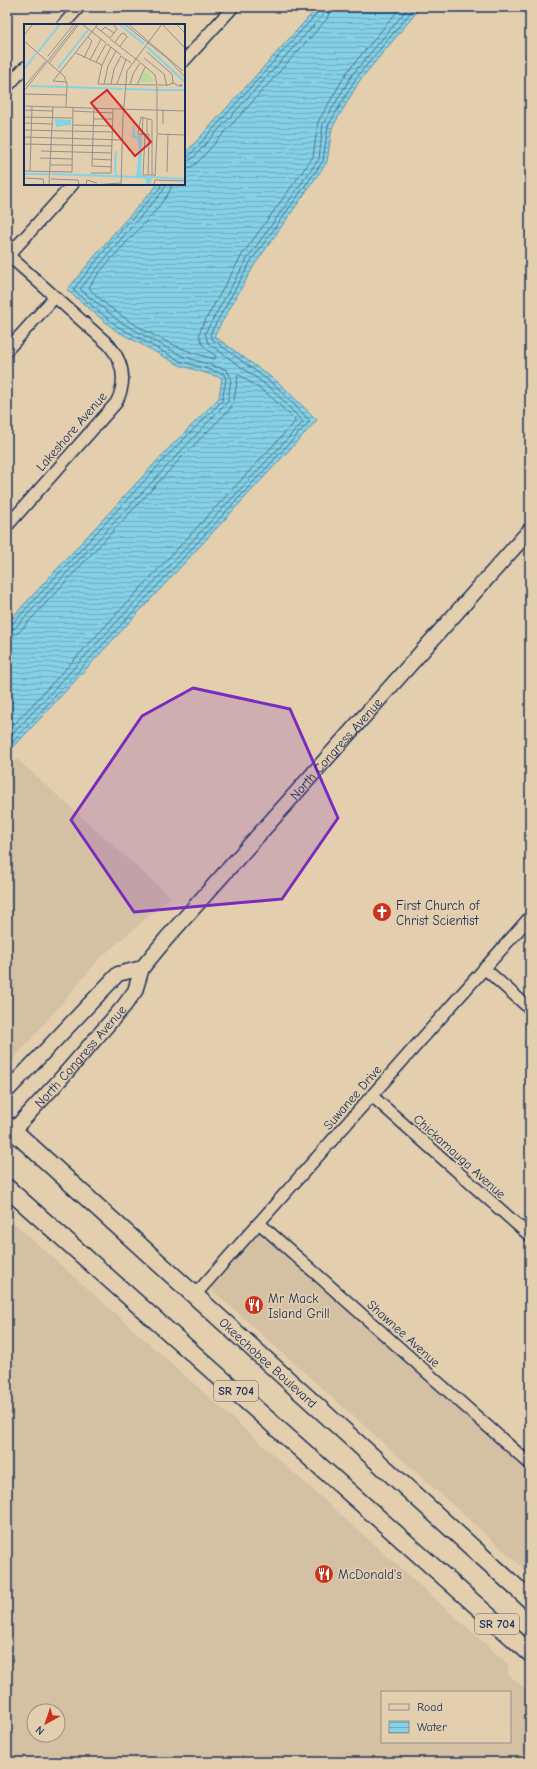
<svg xmlns="http://www.w3.org/2000/svg" width="537" height="1769" viewBox="0 0 537 1769" font-family="'Comic Neue',sans-serif">
<style>
.built{fill:#d4c0a3;fill-rule:evenodd}
.water{fill:url(#water-rules);stroke:#5b91af}
.lines{fill:none;stroke-linecap:round;stroke-linejoin:round}
.shore{stroke:#467094;stroke-width:1}
.minor-casing{stroke:#1b2f5e;stroke-width:14}
.tertiary-casing{stroke:#1b2f5e;stroke-width:17}
.primary-casing{stroke:#1b2f5e;stroke-width:20}
.minor{stroke:#e3cfae;stroke-width:11}
.tertiary{stroke:#e3cfae;stroke-width:14}
.primary{stroke:#e3cfae;stroke-width:17}
.marked{fill:#7b2cbf;fill-opacity:0.2;stroke:#7b2cbf;stroke-width:3;stroke-linejoin:round}
.labels{text-anchor:middle;stroke-width:3.5;stroke-linejoin:round;paint-order:stroke}
.shield{fill:#e3cfae;stroke:#575f76;stroke-width:1}
.shield-label{font-size:12px;font-weight:bold;fill:#1b2f5e}
.street-label{font-size:13px;fill:#1b2f5e;stroke:#e3cfae}
.poi-label{font-size:13px;fill:#1b2f5e;stroke:#e3cfae;text-anchor:start}
.inset-river{fill:none;stroke:#86d2e5;stroke-width:2}
.inset-road{fill:none;stroke:#938f8e;stroke-width:1}
.view{fill:#d62828;fill-opacity:0.15;stroke:#d62828;stroke-width:2}
.inset-edge{fill:none;stroke:#1b2f5e;stroke-width:2}
</style>
<defs>
<pattern id="water-rules" width="6" height="5" patternUnits="userSpaceOnUse"><rect width="6" height="5" fill="#86d2e5"/><path d="M0 2.5h6" fill="none" stroke="#6dabbd"/></pattern>
</defs>
<rect width="100%" height="100%" fill="#e3cfae"/>
<filter id="ink" filterUnits="userSpaceOnUse"><feTurbulence type="fractalNoise" baseFrequency=".025" numOctaves="2"/><feDisplacementMap in="SourceGraphic" scale="8" xChannelSelector="R" yChannelSelector="G"/><feConvolveMatrix kernelMatrix="1 2 1 2 8 2 1 2 1" color-interpolation-filters="sRGB"/></filter>
<g filter="url(#ink)">
<g class="built">
<polygon points="17,759 171,897 101,957 7,1067 7,770"/>
<path d="M7 1217 508 1664V1674L530 1693V1762H7ZM382 1692H510V1742H382ZM34 1711H58V1735H34Z"/>
<polygon points="259,1233 530,1473 530,1574 211,1289"/>
</g>
<polygon class="water" points="318,7 421,7 360,80 332,128 327,162 255,264 214,336 279,383 317,420 7,754 7,623 169,448 219,398 222,378 179,365 115,330 67,290 114,233 158,184 184,184 184,155"/>
<g class="lines">
<g class="shore">
<polyline points="184,157 189,156 319,11 320,7"/>
<polyline points="184,162 192,159 323,15 325,7"/>
<polyline points="184,168 191,167 197,163 327,19 331,7"/>
<path d="M172 184C171 203 100 264 89 288 115 318 177 351 215 359L216 356C206 349 196 342 201 328L242 255 313 157 318 122 347 72 401 7"/>
<polyline points="7,626 12,624 172,451 222,401 226,379 224,374 180,361 117,326 73,290 117,235 160,188 161,184"/>
<polyline points="7,631 15,628 228,401 231,378 227,370 182,356 120,322 80,289 121,239 163,191 166,184"/>
<polyline points="7,637 14,635 19,632 180,459 230,409 234,401 238,374 269,395 295,420 295,422 7,732"/>
<polyline points="7,740 303,422 273,390 208,343 205,333 247,259 319,159 323,124 352,75 409,7"/>
<polyline points="7,748 310,421 276,386 212,339 210,334 251,261 323,161 328,126 356,78 415,7"/>
</g>
<defs>
<g id="minor">
<polyline points="63,25 79,7"/>
<polyline points="184,61 233,7"/>
<polyline points="7,87 25,67"/>
<path d="M7 254 109 345C124 363 127 382 116 403L7 526"/>
<polyline points="8,256 73,184"/>
<polyline points="7,350 55,297"/>
<polyline points="484,968 530,1009"/>
<polyline points="372,1096 530,1236"/>
<polyline points="259,1223 530,1464"/>
<polyline points="195,1295 530,917"/>
</g>
<g id="tertiary">
<polyline points="7,1091 118,974 142,968"/>
<path id="s1" d="M7 1137 57 1083 124 1006 135 991 142 968 166 939 530 530"/>
</g>
<g id="primary">
<path id="s2" d="M7 1125 530 1600"/>
<polyline points="7,1188 530,1653"/>
</g>
</defs>
<use href="#minor" class="minor-casing"/>
<use href="#tertiary" class="tertiary-casing"/>
<use href="#primary" class="primary-casing"/>
<use href="#minor" class="minor"/>
<use href="#tertiary" class="tertiary"/>
<use href="#primary" class="primary"/>
</g>
</g>
<path class="marked" d="M193 688 290 709 338 818 282 899 134 912 71 820 142 716Z"/>
<defs>
<symbol id="church-disc" viewBox="-11 -11 22 22"><circle r="9.5" fill="#c8321e" stroke="#e3cfae"/><path d="M-1.2-6h2.4v3.5h3.3v2.4h-3.3V6h-2.4V-.1h-3.3v-2.4h3.3Z" fill="#fff"/></symbol>
<symbol id="restaurant-disc" viewBox="-11 -11 22 22"><circle r="9.5" fill="#c8321e" stroke="#e3cfae"/><path d="M-5-6h1v4h1v-4h1v4h1v-4h1v5L-1.5 .5V6h-2V.5L-5-1ZM5-6V6H3V1.5H1.5Q1.5-4 5-6Z" fill="#fff"/></symbol>
</defs>
<g fill-rule="evenodd">
<use href="#church-disc" x="371" y="901" width="22" height="22"/>
<use href="#restaurant-disc" x="243" y="1294" width="22" height="22"/>
<use href="#restaurant-disc" x="313" y="1563" width="22" height="22"/>
</g>
<g class="labels">
<g class="shield">
<rect x="214" y="1381" width="44" height="20" rx="3"/>
<rect x="475" y="1614" width="44" height="20" rx="3"/>
</g>
<g class="shield-label">
<text x="236" y="1395">SR 704</text>
<text x="497" y="1628">SR 704</text>
</g>
<g class="street-label">
<text transform="translate(71 431) rotate(-49)" y="5">Lakeshore Avenue</text>
<text dy="5" stroke="none"><textPath href="#s1" startOffset="511">North Congress Avenue</textPath></text>
<text dy="5" stroke="none"><textPath href="#s1" startOffset="109">North Congress Avenue</textPath></text>
<text transform="translate(352 1097) rotate(-49)" y="5">Suwanee Drive</text>
<text transform="translate(460 1156) rotate(42)" y="5">Chickamauga Avenue</text>
<text transform="translate(404 1333) rotate(42)" y="5">Shawnee Avenue</text>
<text dy="5" stroke="none"><textPath href="#s2" startOffset="353">Okeechobee Boulevard</textPath></text>
</g>
<g class="poi-label">
<text x="396" y="910">First Church of<tspan x="396" dy="15">Christ Scientist</tspan></text>
<text x="268" y="1303">Mr Mack<tspan x="268" dy="15">Island Grill</tspan></text>
<text x="338" y="1579">McDonald's</text>
</g>
</g>
<g transform="translate(24 24)">
<rect width="161" height="161" fill="#e3cfae"/>
<path d="M122 47 128 53 130 58H116L118 53 116 52Z" fill="#b8db95"/>
<path d="M110 93 111 112 118 111 117 151 128 153 126 161H122V155L112 154 115 125 113 114H108ZM31 95 47 96V101L32 103Z" fill="#86d2e5"/>
<path class="inset-river" d="M95 0 120 20M123 23 161 58M14 28 36 0M34 44 64 6M0 45 12 30M6 62 42 63M44 63 99 65M101 65 133 66M134 66H161M92 127 91 147 93 152M0 150H26M28 150 114 153M126 153 161 155"/>
<path class="inset-road" d="M58 0 82 19M100 0 143 34 161 53M104 0 159 47M138 0 161 24M152 0 161 9M72 3 86 14M77 7 81 3 90 9M0 11 9 0M86 14 93 5 89 0M86 15 116 38M0 17 40 52 43 60 42 83M91 18 98 9 101 10 103 13 96 22M83 20 97 31M87 23 78 41 74 60 133 61M123 28 148 50 149 59M52 29 78 41M24 32 50 0M97 32 107 39M60 34 68 17 64 13M120 34 140 50 143 62M66 36 77 15M72 38 82 20M25 39 55 0M117 39 131 51 133 61M43 58 29 57 74 0M149 59 155 62H158L157 60 156 62M80 60 84 42 92 27M87 60 90 45 97 32M93 60 102 35M106 61 109 50 116 39M113 61 121 43M134 61H144L149 59M133 62V110L161 111M0 63 21 38M0 67 53 0M0 70 42 71M0 82 161 87M70 82 68 142 88 143M0 86 29 87M49 87 89 89M0 93 49 94M99 93 103 47 138 0M117 93 128 96V151H124M117 93 114 110 126 111M69 95H89M0 99 28 100M139 100V86M49 101 89 102M0 106 89 108M118 111 119 94M121 111 119 151H124M123 111V95M0 113 99 116M0 120 88 122M17 127 88 129M16 134 48 135M68 135 88 136M27 141H48M0 147 48 148 49 83M6 147 8 82M143 148 144 111M67 149H87L89 85M128 150 131 152 133 111M124 151 125 111M0 154 19 155 20 161M27 155 54 156 55 161M25 161 29 83M62 161 63 156 73 159M69 161 97 159M97 161 99 93M130 161 131 156 161 157"/>
<path class="view" d="M83 66 127 118 111 132 67 79Z"/>
<rect width="161" height="161" class="inset-edge"/>
</g>
<rect width="537" height="1769" fill="none" stroke="#e3cfae" stroke-width="24"/>
<rect x="12" y="12" width="513" height="1745" fill="none" stroke="#1b2f5e" stroke-width="1.5" filter="url(#ink)"/>
<rect x="381" y="1691" width="130" height="52" fill="#e3cfae" stroke="#938f8e"/>
<rect x="389" y="1704" width="20" height="6" fill="#e3cfae" stroke="#938f8e"/>
<text x="417" y="1711" font-size="12" fill="#1b2f5e">Road</text>
<rect x="389" y="1721" width="20" height="12" fill="url(#water-rules)" stroke="#938f8e"/>
<text x="417" y="1731" font-size="12" fill="#1b2f5e">Water</text>
<g transform="translate(46 1723) rotate(220)"><circle r="19" fill="#e3cfae" stroke="#938f8e"/>
<path d="M0-3L7 15L0 10L-7 15Z" fill="#c8321e"/>
<text y="-6" font-size="11" font-weight="bold" text-anchor="middle" fill="#1b2f5e">N</text>
</g>
</svg>
